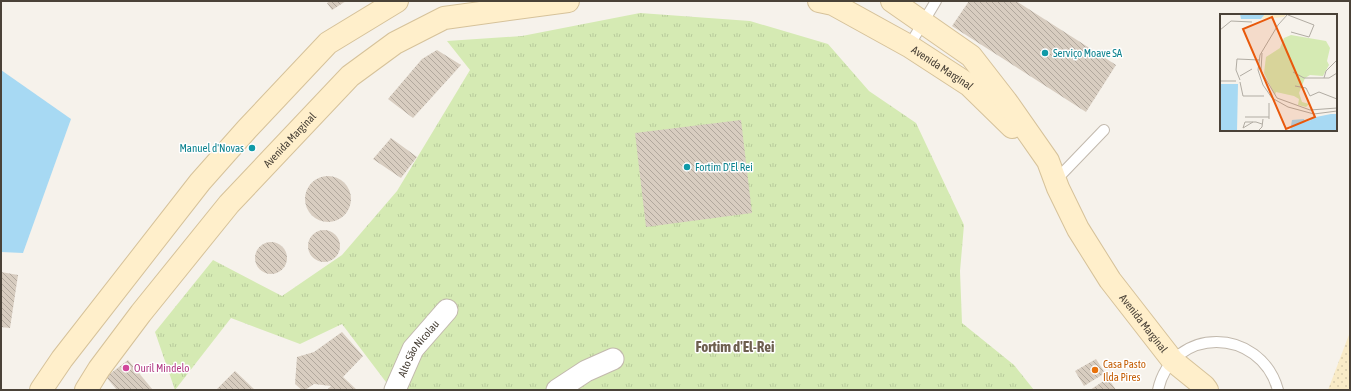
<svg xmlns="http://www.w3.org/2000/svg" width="1351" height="391" viewBox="0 0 1351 391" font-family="'Asap Condensed',sans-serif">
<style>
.grass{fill:url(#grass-tufts)}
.sand{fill:url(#sand-dots)}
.water{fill:#a7d9f3}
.building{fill:url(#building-back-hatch)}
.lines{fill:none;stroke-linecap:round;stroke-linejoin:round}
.lane-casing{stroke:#c2b9ad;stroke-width:12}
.street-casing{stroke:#c2b9ad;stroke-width:23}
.secondary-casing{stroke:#d6c29a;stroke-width:24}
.lane{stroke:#fff;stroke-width:10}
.street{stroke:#fff;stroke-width:21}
.secondary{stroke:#ffefcb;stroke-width:22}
.culture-dot{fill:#0f9aa8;stroke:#fff;stroke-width:1.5}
.hotel-dot{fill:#d1479c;stroke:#fff;stroke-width:1.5}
.food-dot{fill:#e8710a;stroke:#fff;stroke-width:1.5}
.labels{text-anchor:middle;stroke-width:3;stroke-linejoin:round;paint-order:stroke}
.culture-label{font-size:11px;fill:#0d838f;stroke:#fff;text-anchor:start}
.street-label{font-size:11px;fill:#4a4238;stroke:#fff}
.food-label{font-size:11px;fill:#c56008;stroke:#fff;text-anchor:start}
.hotel-label{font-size:11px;fill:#b23c85;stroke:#fff;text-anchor:start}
.district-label{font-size:15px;font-weight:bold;fill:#6d5f4f;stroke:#fff}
.inset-road{fill:none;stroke:#b1aca3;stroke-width:1}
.view{fill:#e8590c;fill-opacity:0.15;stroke:#e8590c;stroke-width:2}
.inset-edge{fill:none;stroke:#4a4238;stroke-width:2}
</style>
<defs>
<pattern id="grass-tufts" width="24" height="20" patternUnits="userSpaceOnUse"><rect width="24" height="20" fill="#d5eab3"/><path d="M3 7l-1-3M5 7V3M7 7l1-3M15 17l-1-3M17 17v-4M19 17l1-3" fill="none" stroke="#b8ca9b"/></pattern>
<pattern id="sand-dots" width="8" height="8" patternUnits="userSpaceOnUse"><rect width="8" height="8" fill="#f9ebc7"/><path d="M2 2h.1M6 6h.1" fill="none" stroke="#d7cbac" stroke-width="1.8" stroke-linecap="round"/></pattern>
<pattern id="building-back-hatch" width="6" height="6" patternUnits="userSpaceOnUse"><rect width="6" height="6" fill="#d8cdc0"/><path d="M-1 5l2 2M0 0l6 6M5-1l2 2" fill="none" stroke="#b1a89d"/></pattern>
</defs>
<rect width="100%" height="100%" fill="#f6f2eb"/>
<polygon class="grass" points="640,13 750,21 828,44 869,91 916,123 964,225 960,271 962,323 1014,365 1034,390 392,390 342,324 300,344 231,318 175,390 155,332 213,260 282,296 342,255 397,191 470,70 447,41 522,36"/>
<polygon class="sand" points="1350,332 1350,390 1328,390"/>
<polygon class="water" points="1,70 71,119 23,253 1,252"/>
<g class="building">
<polygon points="330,1 346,1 332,10 327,3"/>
<polygon points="969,1 1016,1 1116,65 1086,112 952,26"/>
<polygon points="437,50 461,65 413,118 388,99 422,59"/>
<polygon points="741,120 752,213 646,227 635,133"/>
<polygon points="391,138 417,157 401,178 373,159"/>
<circle cx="328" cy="199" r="23"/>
<circle cx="324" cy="246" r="16"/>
<circle cx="271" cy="258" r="16"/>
<polygon points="1,272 18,275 10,328 1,327"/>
<polygon points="342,332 363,356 343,377 357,390 327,390 331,386 314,384 305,390 302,390 295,384 297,357 314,352"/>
<polygon points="1096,359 1105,373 1084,386 1075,371"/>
<polygon points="128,360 153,390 117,390 106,377"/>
<polygon points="235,371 255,390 216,390"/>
<polygon points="1108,378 1116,390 1090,390"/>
</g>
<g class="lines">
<defs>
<g id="lane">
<polyline points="909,46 936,1"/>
<polyline points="1055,181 1104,130"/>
<path d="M1158 390C1172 326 1260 326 1278 390"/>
</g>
<g id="street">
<path id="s1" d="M395 390 413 349 447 310"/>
<polyline points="557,390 586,371 613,359"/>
</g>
<g id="secondary">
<path id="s2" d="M819 1 833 4 909 46 969 85 1012 127"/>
<path id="s3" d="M892 1 971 56 1006 101 1048 161 1058 188 1078 229 1110 280 1173 361 1204 386 1207 390"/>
<polyline points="41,390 62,359 200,182 247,129 328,43 397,1"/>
<path id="s4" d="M86 390 99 369 141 313 229 204 350 76 395 43 444 18 568 1"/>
</g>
</defs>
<use href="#lane" class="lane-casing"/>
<use href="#street" class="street-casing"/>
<use href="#secondary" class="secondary-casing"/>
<use href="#lane" class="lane"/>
<use href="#street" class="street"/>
<use href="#secondary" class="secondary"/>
</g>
<g class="culture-dot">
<circle cx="1045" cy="53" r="4"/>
<circle cx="252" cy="148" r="4"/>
<circle cx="687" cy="167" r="4"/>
</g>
<circle class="hotel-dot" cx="126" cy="368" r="4"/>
<circle class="food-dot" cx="1095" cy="370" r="4"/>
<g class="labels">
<g class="culture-label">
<text x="1053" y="57">Serviço Moave SA</text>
<text x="244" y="152" text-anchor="end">Manuel d'Novas</text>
<text x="695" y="171">Fortim D'El Rei</text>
</g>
<g class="street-label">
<text dy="4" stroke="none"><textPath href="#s2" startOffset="141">Avenida Marginal</textPath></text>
<text dy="4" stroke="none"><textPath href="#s4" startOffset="323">Avenida Marginal</textPath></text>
<text dy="4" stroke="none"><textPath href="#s3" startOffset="416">Avenida Marginal</textPath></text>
<text dy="4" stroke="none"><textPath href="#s1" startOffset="48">Alto São Nicolau</textPath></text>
</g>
<g class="food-label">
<text x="1103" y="368">Casa Pasto<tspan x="1103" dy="13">Ilda Pires</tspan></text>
</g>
<g class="hotel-label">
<text x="134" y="372">Ouril Mindelo</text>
</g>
<g class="district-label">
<text x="735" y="352">Fortim d'El-Rei</text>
</g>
</g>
<g transform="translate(1220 14)">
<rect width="117" height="117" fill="#f6f2eb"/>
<path d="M71 21 106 27 110 34 107 47 109 51 103 62 90 61 85 64 79 79 82 88 89 90 86 93 78 91 79 85 74 82 56 78 55 81 44 59 46 43 60 34 64 24Z" fill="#d5eab3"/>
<path d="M45 0H66L64 3 41 5Z" fill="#f9ebc7"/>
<path d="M20 0H45L41 5H21ZM0 70H18L17 117H0ZM111 100H117V117H70L72 106 84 105 85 108 91 106V104Z" fill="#a7d9f3"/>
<path class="inset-road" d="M68 0 58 11 40 41 38 56 43 71 52 84 68 93 94 100 117 97M68 1 94 11 89 23 71 18M0 16 11 7 32 8M42 39 41 57 57 84 90 96 117 94M73 58 84 64H104L106 57 117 46M20 62 32 55M104 64H109L117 59M20 66 16 56 17 45 40 46M0 67H16M20 68 23 82H44M75 72 86 74 90 82 99 78 117 85M25 103H49M49 105V89M33 108 23 114 25 108H36L42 110M38 117 42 113 43 105"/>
<path class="view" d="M52 3 95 103 66 115 23 15Z"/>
<rect width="117" height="117" class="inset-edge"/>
</g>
<rect width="1351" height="391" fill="none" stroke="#4a4238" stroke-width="4"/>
</svg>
